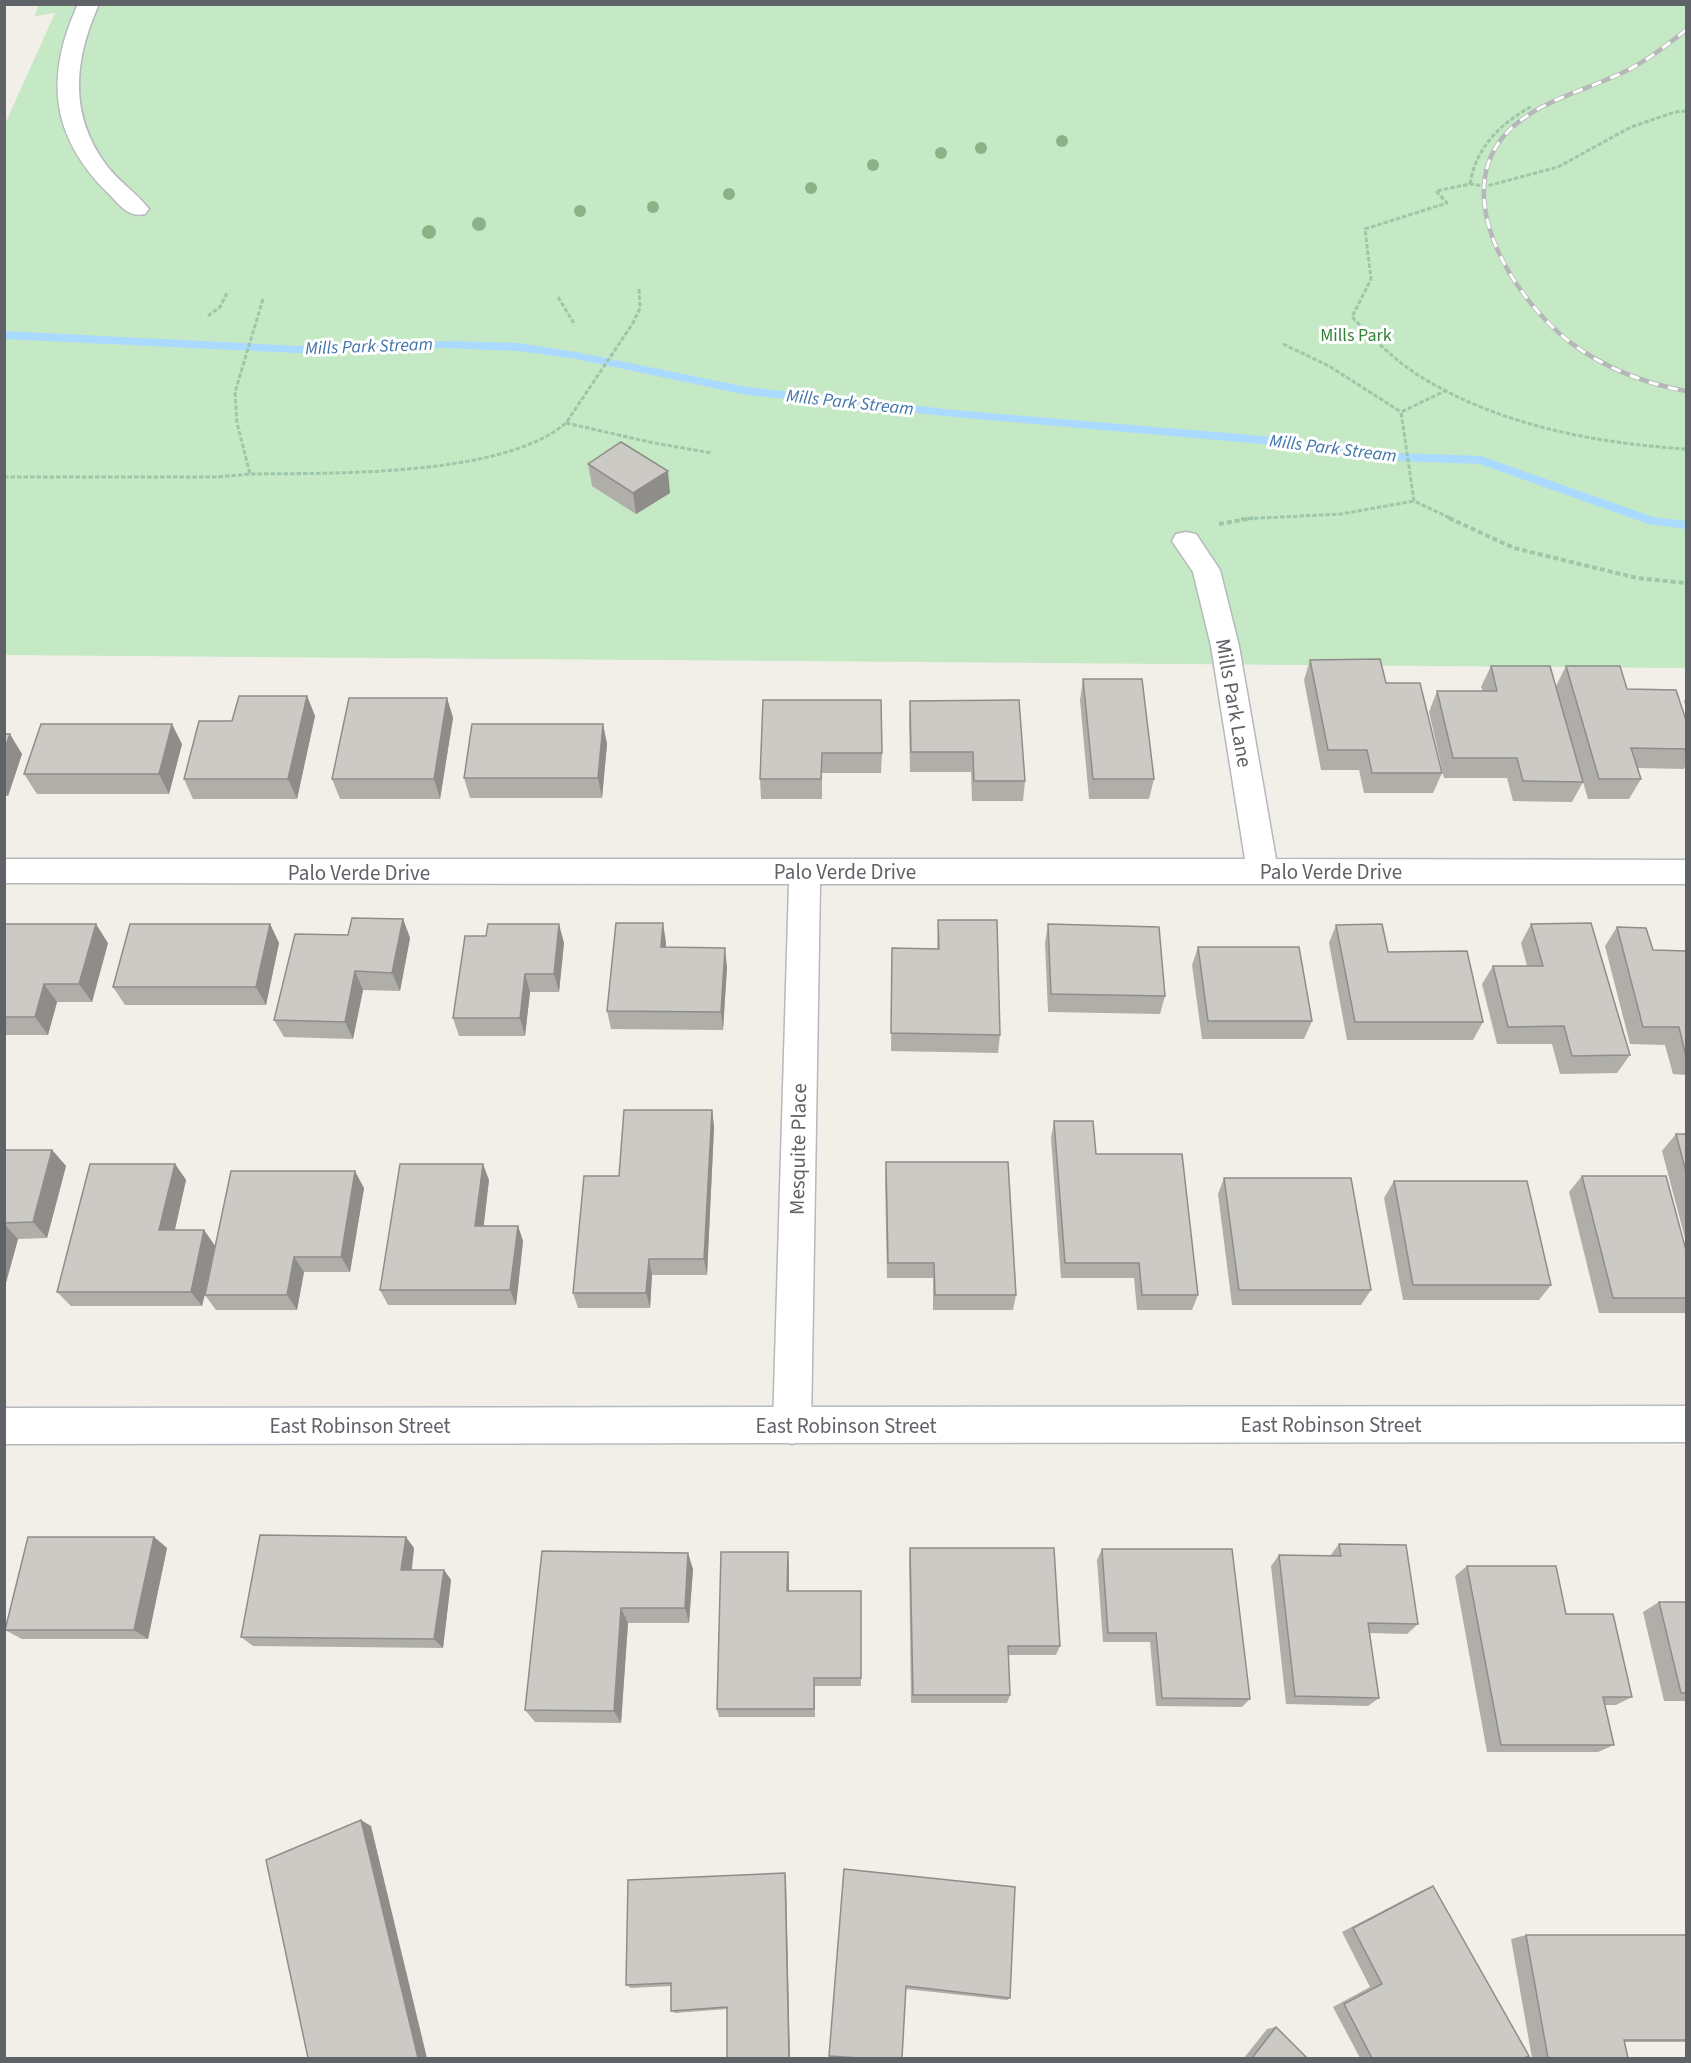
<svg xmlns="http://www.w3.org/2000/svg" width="1691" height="2063" viewBox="0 0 1691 2063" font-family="'Source Sans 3',sans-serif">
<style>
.green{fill:#c5e8c5}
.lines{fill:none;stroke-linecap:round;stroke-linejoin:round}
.stream{fill:#aadaff;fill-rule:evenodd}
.street-casing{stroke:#b5b8bc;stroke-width:3}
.secondary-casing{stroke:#b6babf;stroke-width:3}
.path-far1{stroke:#9cc7a9;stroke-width:3;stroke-dasharray:4.5 2;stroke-linecap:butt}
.path{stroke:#9cc7a9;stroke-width:4;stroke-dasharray:5 3;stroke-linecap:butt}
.street{fill:#fff;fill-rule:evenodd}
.secondary{fill:#fff;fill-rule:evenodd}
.rail-casing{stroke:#b6b7b8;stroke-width:4.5}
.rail{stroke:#fff;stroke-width:3;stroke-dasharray:10;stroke-linecap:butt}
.tree{fill:#89b387}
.wall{fill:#afaea9}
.shaded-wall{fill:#8f8d8a}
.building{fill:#cccac5;stroke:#8f8d8a;stroke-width:1.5}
.labels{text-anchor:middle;stroke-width:6;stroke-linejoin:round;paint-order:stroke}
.far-park-label{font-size:18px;fill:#348238;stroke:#fff}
.far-water-label{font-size:18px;font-style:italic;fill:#4174aa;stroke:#fff}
.street-label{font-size:21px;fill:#5f6368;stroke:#fff}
</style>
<rect width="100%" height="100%" fill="#f1efe8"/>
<polygon class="green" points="5,5 1686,5 1686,668 5,655 5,124 55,13 35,16 38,6 5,6"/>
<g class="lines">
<polygon class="stream" points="4,331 298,346 445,341 518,343 576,352 747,387 954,410 1298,439 1372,452 1481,456 1653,517 1686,521 1686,529 1648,524 1480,464 1372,460 1298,447 954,417 747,395 576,359 518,351 445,348 298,353 4,339"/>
<defs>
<g id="street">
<path d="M78 4H99C74 60 68 114 107 166 119 182 137 193 149 209L145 214C128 218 120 205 108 193 50 136 45 76 78 4Z"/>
<polygon points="1186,532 1196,534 1220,570 1239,646 1276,859 1686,860 1686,884 820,884 811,1426 805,1439 792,1444 779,1439 773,1426 789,884 4,883 4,859 1245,859 1211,646 1193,572 1172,541 1176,534"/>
</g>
<polygon id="secondary" points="1686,1406 1686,1442 4,1444 4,1408"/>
</defs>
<use href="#street" class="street-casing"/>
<use href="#secondary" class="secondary-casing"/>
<g class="path-far1">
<path d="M1686 111 1675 112 1631 127 1558 167 1487 186 1470 184 1436 191 1447 203 1365 229 1371 279 1352 317C1373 338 1393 359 1418 375 1497 425 1594 443 1686 449"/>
<path d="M1470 184C1476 147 1500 124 1532 106"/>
<polyline points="639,289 640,308 633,323 566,423 654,443 712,453"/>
<polyline points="558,297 575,325"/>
<path d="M263 299 235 392 237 423 250 474C332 473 503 477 566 423"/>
<polyline points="208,316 220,307 227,293"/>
<polyline points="1283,344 1329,366 1401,412"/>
<polyline points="1447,390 1401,412 1414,501 1452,519"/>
<polyline points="4,477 218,477 250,474"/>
<polyline points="1241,519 1341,514 1414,501"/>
</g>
<g class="path">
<polyline points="1449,518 1514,548 1637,578 1686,583"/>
<polyline points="1219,524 1253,518"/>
</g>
<use href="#street" class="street"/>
<use href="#secondary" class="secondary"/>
<defs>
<path id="rail" d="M1686 30C1667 45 1648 60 1626 71 1586 91 1533 101 1503 137 1448 204 1523 312 1581 350 1613 371 1648 384 1686 391"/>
</defs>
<use href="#rail" class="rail-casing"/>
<use href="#rail" class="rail"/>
</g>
<g class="tree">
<circle cx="1062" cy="141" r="6"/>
<circle cx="981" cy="148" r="6"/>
<circle cx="941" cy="153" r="6"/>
<circle cx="873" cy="165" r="6"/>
<circle cx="811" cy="188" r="6"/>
<circle cx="729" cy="194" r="6"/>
<circle cx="653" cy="207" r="6"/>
<circle cx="580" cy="211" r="6"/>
<circle cx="479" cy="224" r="7"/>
<circle cx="429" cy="232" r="7"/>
</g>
<g class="wall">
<polygon points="588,464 670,493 636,514 592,486"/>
<polygon points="1310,660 1386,683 1442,773 1433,793 1364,793 1359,770 1321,770 1304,680"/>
<polygon points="1491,666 1556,686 1566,666 1627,689 1686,720 1686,764 1684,769 1638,768 1641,779 1629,799 1588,799 1583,782 1572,802 1513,801 1507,778 1444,778 1429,712 1437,691 1483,691 1481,687"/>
<polygon points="1083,679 1154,779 1149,799 1089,799 1080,700"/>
<polygon points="307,696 315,716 297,799 193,799 184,779"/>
<polygon points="1686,697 1686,708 1684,701"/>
<polygon points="447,698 453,718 440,799 340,799 332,779"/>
<polygon points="763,700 882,753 881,773 822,773 822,799 761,799 760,779"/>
<polygon points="910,701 1025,781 1023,801 972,801 971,772 910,772 909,721"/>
<polygon points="603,724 607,744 602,798 470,798 464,778"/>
<polygon points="4,734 22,754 8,796 4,796"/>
<polygon points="182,744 169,794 37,794 24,774"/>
<polygon points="403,919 410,938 400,991 363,990 353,1039 284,1037 274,1020 348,935"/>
<polygon points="938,920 1000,1035 998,1053 891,1051 892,948 937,949"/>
<polygon points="4,924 108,943 92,1002 57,1002 48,1035 4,1035"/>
<polygon points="270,924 279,943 266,1005 125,1005 113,987"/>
<polygon points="1048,924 1165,996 1160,1014 1048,1012 1045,943"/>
<polygon points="1531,924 1630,1055 1617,1073 1560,1074 1552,1044 1497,1044 1482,984 1493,966 1527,966 1521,943"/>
<polygon points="1336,925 1388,952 1483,1022 1473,1040 1347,1040 1329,943"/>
<polygon points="1617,927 1653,950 1686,951 1686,1075 1673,1074 1665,1045 1630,1044 1605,946"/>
<polygon points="666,942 666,947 727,967 723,1030 611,1029 607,1011"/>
<polygon points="564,943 559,992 530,992 525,1036 459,1036 453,1018"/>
<polygon points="1198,947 1312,1021 1304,1039 1202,1039 1192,965"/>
<polygon points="712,1110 714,1127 707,1275 652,1275 650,1308 578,1308 573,1293 619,1176"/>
<polygon points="1054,1121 1198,1295 1192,1310 1137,1310 1134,1278 1061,1278 1051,1138"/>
<polygon points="1676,1134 1686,1134 1686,1242 1662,1151"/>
<polygon points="4,1150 52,1150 66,1166 47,1238 18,1239 4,1290"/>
<polygon points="886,1162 1016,1295 1013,1310 933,1310 933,1278 887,1278 885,1179"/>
<polygon points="175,1164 186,1180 175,1230 204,1230 215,1246 364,1188 350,1272 304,1272 297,1310 216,1310 205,1295 202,1306 71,1306 57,1292"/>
<polygon points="1582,1176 1686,1250 1686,1311 1685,1313 1599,1313 1569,1192"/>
<polygon points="1224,1178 1371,1290 1361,1305 1232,1305 1218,1194"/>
<polygon points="489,1180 483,1226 518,1226 523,1241 516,1305 388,1305 380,1290"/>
<polygon points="1394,1181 1551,1285 1539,1300 1403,1300 1384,1198"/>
<polygon points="154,1537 167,1548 148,1639 22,1639 5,1630"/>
<polygon points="1339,1544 1418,1624 1407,1634 1370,1633 1379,1698 1368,1706 1286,1704 1271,1566 1279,1555 1330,1556"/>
<polygon points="414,1548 412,1570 444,1570 451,1580 443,1648 253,1646 241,1637"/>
<polygon points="910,1548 1060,1646 1056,1655 1008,1655 1010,1695 1007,1703 911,1703 909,1559"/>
<polygon points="1102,1549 1250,1699 1242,1707 1156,1706 1150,1642 1103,1642 1097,1560"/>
<polygon points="542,1551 693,1569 689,1623 628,1623 621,1723 535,1722 525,1710"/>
<polygon points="789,1563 789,1591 861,1678 861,1686 815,1686 815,1717 719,1717 717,1709"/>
<polygon points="1467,1566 1566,1614 1632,1697 1616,1705 1605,1705 1614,1745 1598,1752 1487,1752 1455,1576"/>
<polygon points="1659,1602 1686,1602 1686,1701 1664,1701 1643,1612"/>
<polygon points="844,1869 1010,1998 1007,2000 906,1989 902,2058 844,2058 830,2057"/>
<polygon points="785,1873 786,1878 727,2009 675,2013 671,2011 671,1986 631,1988 626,1985"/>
<polygon points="1433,1886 1524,2058 1360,2058 1333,2007 1370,1987 1342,1932 1421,1891"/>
<polygon points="1526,1935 1686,1935 1686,2042 1625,2042 1628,2058 1532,2058 1511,1939"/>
<polygon points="1276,2027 1307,2058 1244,2058 1267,2029"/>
</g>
<g class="shaded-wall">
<polygon points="668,471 670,493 636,514 633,493"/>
<polygon points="307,696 315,716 297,799 288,779"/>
<polygon points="447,698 453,718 440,799 434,779"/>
<polygon points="172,724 182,744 169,794 159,774"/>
<polygon points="603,724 607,744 602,798 598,778"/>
<polygon points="10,734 22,754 8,796 4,790 4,751"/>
<polygon points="403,919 410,938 400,991 392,973"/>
<polygon points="663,923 666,942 664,966 661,947"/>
<polygon points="96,924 108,943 92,1002 79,984"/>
<polygon points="270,924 279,943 266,1005 256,987"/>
<polygon points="559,924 564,943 559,992 554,974"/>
<polygon points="725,948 727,967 723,1030 721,1012"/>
<polygon points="355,971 363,990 353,1039 345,1022"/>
<polygon points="525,974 530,992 525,1036 520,1018"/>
<polygon points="44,984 57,1002 48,1035 35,1017"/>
<polygon points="712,1110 714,1127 707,1275 704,1259"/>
<polygon points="52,1150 66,1166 47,1238 33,1222"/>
<polygon points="175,1164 186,1180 171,1246 159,1230"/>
<polygon points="483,1164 489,1180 482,1241 475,1226"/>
<polygon points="355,1171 364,1188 350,1272 341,1257"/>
<polygon points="4,1224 18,1239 4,1290"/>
<polygon points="518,1226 523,1241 516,1305 510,1290"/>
<polygon points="204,1230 215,1246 202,1306 191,1292"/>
<polygon points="294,1257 304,1272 297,1310 287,1295"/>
<polygon points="649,1259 652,1275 650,1308 646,1293"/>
<polygon points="154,1537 167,1548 148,1639 134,1630"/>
<polygon points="406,1537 414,1548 410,1580 401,1570"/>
<polygon points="788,1552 789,1563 789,1601 787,1591"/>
<polygon points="688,1553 693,1569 689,1623 685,1608"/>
<polygon points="444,1570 451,1580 443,1648 434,1639"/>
<polygon points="621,1608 628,1623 621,1723 614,1711"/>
<polygon points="361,1820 371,1826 427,2058 418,2058"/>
<polygon points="785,1873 786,1878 790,2058 789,2058"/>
</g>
<g class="building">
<polygon points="621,442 668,471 633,493 588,464"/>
<polygon points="1380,659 1386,683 1420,683 1442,773 1372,773 1367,750 1328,750 1310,660"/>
<polygon points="1491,666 1550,666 1583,782 1523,781 1517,758 1453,758 1437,691 1497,691"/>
<polygon points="1566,666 1620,666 1627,689 1676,690 1686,720 1686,749 1631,748 1641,779 1599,779"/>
<polygon points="1083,679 1142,679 1154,779 1093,779"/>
<polygon points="239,696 307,696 288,779 184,779 199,721 232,721"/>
<polygon points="349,698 447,698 434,779 332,779"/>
<polygon points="763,700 881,700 882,753 822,753 821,779 760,779"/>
<polygon points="1019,700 1025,781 974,781 973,752 911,752 910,701"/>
<polygon points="41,724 172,724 159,774 24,774"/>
<polygon points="472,724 603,724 598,778 464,778"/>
<polygon points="4,734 10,734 4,751"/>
<polygon points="352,918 403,919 392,973 355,971 345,1022 274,1020 295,934 348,935"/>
<polygon points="938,920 997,920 1000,1035 891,1033 892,948 939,949"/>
<polygon points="616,923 663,923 661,947 725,948 721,1012 607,1011"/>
<polygon points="1591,923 1630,1055 1572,1056 1564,1026 1508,1027 1493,966 1543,966 1531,924"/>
<polygon points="4,924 96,924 79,984 44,984 35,1017 4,1017"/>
<polygon points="130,924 270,924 256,987 113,987"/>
<polygon points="488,924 559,924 554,974 525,974 520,1018 453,1018 465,936 486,936"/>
<polygon points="1048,924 1159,927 1165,996 1051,994"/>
<polygon points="1382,924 1388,952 1467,951 1483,1022 1355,1022 1336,925"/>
<polygon points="1617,927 1646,928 1653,950 1686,951 1686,1057 1679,1027 1643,1027"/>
<polygon points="1198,947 1299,947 1312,1021 1208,1021"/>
<polygon points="624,1110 712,1110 704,1259 649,1259 646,1293 573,1293 584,1176 619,1176"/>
<polygon points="1054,1121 1093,1121 1096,1154 1182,1154 1198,1295 1142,1295 1139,1263 1065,1263"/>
<polygon points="1676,1134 1686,1134 1686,1172"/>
<polygon points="4,1150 52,1150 33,1222 4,1223"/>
<polygon points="886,1162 1008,1162 1016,1295 935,1295 934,1263 888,1263"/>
<polygon points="90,1164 175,1164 159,1230 204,1230 191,1292 57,1292"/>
<polygon points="400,1164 483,1164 475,1226 518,1226 510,1290 380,1290"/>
<polygon points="231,1171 355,1171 341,1257 294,1257 287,1295 205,1295"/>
<polygon points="1582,1176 1666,1176 1686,1250 1686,1298 1613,1298"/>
<polygon points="1224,1178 1351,1178 1371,1290 1239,1290"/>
<polygon points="1394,1181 1527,1181 1551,1285 1413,1285"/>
<polygon points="260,1535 406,1537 401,1570 444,1570 434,1639 241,1637"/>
<polygon points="28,1537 154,1537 134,1630 5,1630"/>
<polygon points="1339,1544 1406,1545 1418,1624 1368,1623 1379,1698 1295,1696 1279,1555 1341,1556"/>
<polygon points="910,1548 1054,1548 1060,1646 1008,1646 1010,1695 913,1695"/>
<polygon points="1102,1549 1232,1549 1250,1699 1162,1698 1156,1633 1108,1633"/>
<polygon points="542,1551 688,1553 685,1608 621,1608 614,1711 525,1710"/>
<polygon points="721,1552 788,1552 787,1591 861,1591 861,1678 814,1678 814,1709 717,1709"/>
<polygon points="1467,1566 1556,1566 1566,1614 1613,1614 1632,1697 1603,1697 1614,1745 1501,1745"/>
<polygon points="1659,1602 1686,1602 1686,1693 1681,1693"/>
<polygon points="361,1820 418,2058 308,2058 266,1860"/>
<polygon points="844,1869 1015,1887 1010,1998 906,1986 902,2058 859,2058 829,2056"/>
<polygon points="785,1873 789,2058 727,2058 727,2007 671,2011 671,1983 626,1985 628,1880"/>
<polygon points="1433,1886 1529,2056 1524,2058 1372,2058 1344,2004 1382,1984 1353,1928"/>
<polygon points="1526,1935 1686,1935 1686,2040 1624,2040 1628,2058 1548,2058"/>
<polygon points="1276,2027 1307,2058 1252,2058"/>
</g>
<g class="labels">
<g class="far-park-label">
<text x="1356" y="341">Mills Park</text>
</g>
<g class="far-water-label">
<text transform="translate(369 346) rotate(-2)" y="6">Mills Park Stream</text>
<text transform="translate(850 402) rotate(6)" y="6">Mills Park Stream</text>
<text transform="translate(1333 448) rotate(7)" y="6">Mills Park Stream</text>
</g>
<g class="street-label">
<text transform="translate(1234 703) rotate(80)" y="7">Mills Park Lane</text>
<text x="845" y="879">Palo Verde Drive</text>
<text x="1331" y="879">Palo Verde Drive</text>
<text x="359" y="880">Palo Verde Drive</text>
<text transform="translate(798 1149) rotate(-89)" y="7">Mesquite Place</text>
<text x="1331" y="1432">East Robinson Street</text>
<text x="360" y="1433">East Robinson Street</text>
<text x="846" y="1433">East Robinson Street</text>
</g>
</g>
<rect width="1691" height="2063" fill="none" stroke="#5f6368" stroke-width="12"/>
</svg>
